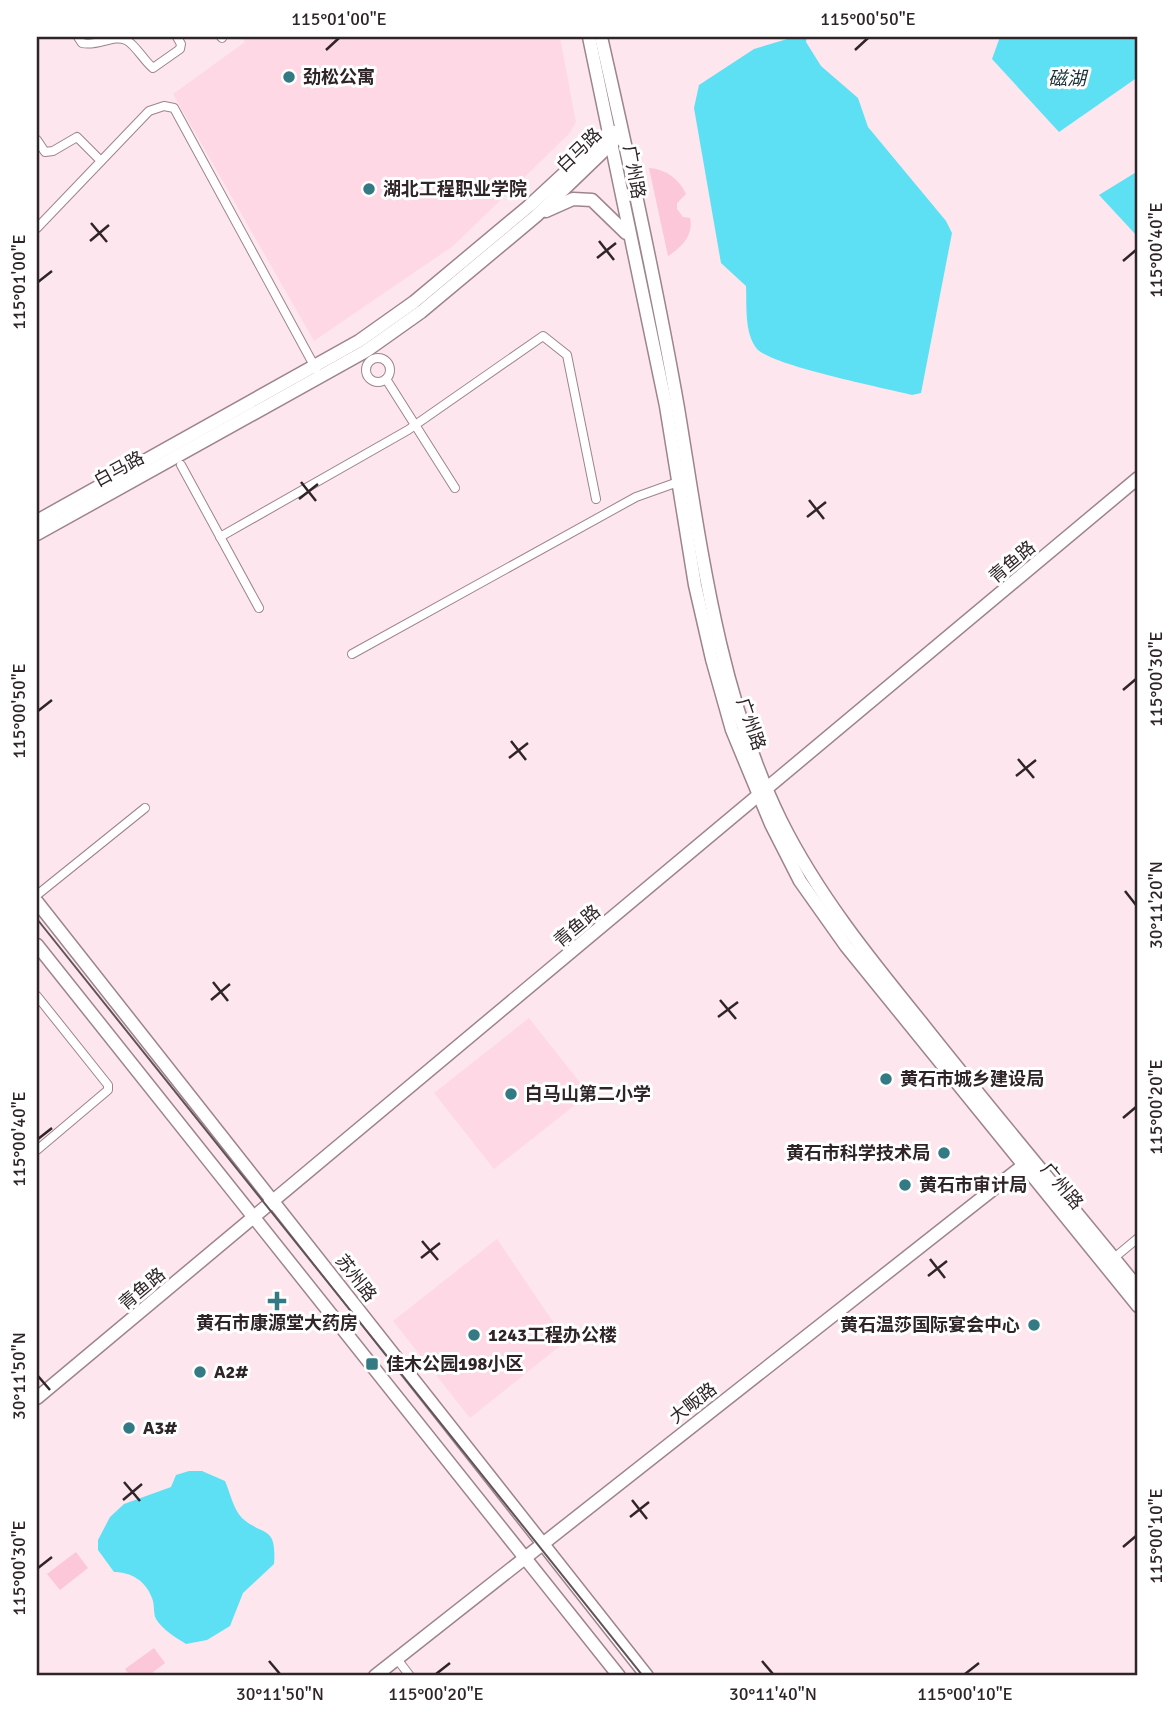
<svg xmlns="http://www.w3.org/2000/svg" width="1175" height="1713" viewBox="0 0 1175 1713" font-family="Signika,'Noto Sans SC',sans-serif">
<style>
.built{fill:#fed9e5}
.green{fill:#fcc7d9}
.water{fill:#5de0f3}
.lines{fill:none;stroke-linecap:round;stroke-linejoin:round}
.street-casing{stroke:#9e848c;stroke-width:10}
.secondary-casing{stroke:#9e848c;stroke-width:15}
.street{stroke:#fff;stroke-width:8}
.secondary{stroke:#fff;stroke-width:12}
.tram{stroke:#615458;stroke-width:2}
.ticks{fill:none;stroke:#2f2528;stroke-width:2.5}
.poi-dot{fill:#337a84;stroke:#fff;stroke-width:2.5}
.labels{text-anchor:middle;stroke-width:6;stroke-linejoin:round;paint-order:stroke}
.poi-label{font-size:18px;font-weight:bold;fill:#2f2528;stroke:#fff;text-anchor:start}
.street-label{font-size:18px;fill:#2f2528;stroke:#fff}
.water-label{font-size:19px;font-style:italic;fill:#1c3236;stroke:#fff}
.neatline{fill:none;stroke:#2f2528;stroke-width:2.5}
.ticks-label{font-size:18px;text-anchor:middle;fill:#2f2528}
</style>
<rect width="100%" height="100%" fill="#fde6ed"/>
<g class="built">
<polygon points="242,37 560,37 576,122 570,133 453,246 314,341 173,94 245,42"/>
<polygon points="529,1018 589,1094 494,1169 434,1093"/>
<polygon points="497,1239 566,1341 470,1418 393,1321"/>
</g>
<g class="green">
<path d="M649 168C666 169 679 179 686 194L677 203V209L683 217 690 218C694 235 681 248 668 256Z"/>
<polygon points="76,1552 88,1568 60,1590 47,1574"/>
<polygon points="154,1648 165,1663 148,1676 130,1676 125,1669"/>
</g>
<g class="water">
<path d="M794 37H807L806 42 821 66 858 98 868 127 946 221 952 233 921 393 912 395C884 388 773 366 757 349 744 333 747 305 746 286L721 263 694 108 699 85 754 49Z"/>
<polygon points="1000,37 1138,37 1138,77 1059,132 992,59"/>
<polygon points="1138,171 1138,237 1099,195"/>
<path d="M189 1471H202L225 1481C230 1492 233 1509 242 1518 263 1537 277 1524 274 1564L243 1593 230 1626 207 1640 186 1644C175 1637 163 1630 156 1619 153 1613 155 1605 152 1598 146 1581 131 1572 114 1572L98 1550V1540L110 1517 124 1504 171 1487 176 1475Z"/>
</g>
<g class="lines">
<defs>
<g id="street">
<path d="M78 37 82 43C98 47 113 34 126 40 135 44 144 61 153 68L180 49 181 44 177 37"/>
<polyline points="221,37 222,38"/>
<polyline points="37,140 45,152 53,151 77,137 101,161"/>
<polyline points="37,228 149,111 164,106 174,108 316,369"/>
<circle cx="378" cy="370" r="12"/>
<polyline points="386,379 455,488"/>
<polyline points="181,465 259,608"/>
<polyline points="220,537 408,430 543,336 567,355 596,499"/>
<polyline points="352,654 636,497 678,482"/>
<polyline points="37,895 145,808"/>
<polyline points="37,996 108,1085 108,1090 37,1150"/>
<polyline points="1114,1258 1138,1238"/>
<polyline points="397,1659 410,1676"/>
</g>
<g id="secondary">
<polyline points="589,37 666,406 695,585 712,659 732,730 771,824 800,881 846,946 1138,1306"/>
<path d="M601 37C629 160 656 283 678 408 701 548 718 692 781 821 818 895 869 958 921 1022 992 1112 1066 1199 1138 1288"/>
<polyline points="546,211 573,199 592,200 626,233"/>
<polyline points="37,521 359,341 414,302 529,206 609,132 616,132"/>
<polyline points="37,534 366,351 421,312 536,216 616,139"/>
<polyline points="37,902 647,1676"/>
<polyline points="37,945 619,1676"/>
<polyline points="37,1398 1138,478"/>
<polyline points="375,1676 1029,1161"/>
</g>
</defs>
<use href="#street" class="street-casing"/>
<use href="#secondary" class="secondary-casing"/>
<use href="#street" class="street"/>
<use href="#secondary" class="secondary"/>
<polyline class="tram" points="37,919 643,1676"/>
</g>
<path class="ticks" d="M326 50 339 38M855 50 868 38M91 223 107 242M90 241 109 225M599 241 614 260M597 258 616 243M1123 261 1136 250M38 282 52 271M301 482 316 501M299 499 318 484M809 500 824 519M807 517 826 502M1123 690 1136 679M38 711 52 700M511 741 526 760M509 758 528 743M1018 759 1034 778M1016 776 1036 760M1125 891 1136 905M213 982 228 1001M211 1000 230 984M720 1000 736 1019M718 1017 738 1002M1123 1118 1136 1107M38 1139 52 1128M422 1241 438 1260M421 1258 440 1243M930 1259 945 1278M928 1276 947 1261M38 1376 50 1390M124 1482 140 1501M123 1500 142 1484M632 1500 647 1519M630 1517 649 1502M1123 1547 1136 1536M38 1568 52 1557M269 1661 280 1674M762 1661 773 1674M436 1674 450 1663M965 1674 979 1663"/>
<g class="poi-dot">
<circle cx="289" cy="77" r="7"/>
<circle cx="369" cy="189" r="7"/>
<circle cx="886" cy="1079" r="7"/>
<circle cx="511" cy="1094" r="7"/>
<circle cx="944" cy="1153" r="7"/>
<circle cx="905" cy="1185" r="7"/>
<path d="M273.5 1290.5h7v7h7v7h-7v7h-7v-7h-7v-7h7z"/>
<circle cx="1034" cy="1325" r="7"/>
<circle cx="474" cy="1335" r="7"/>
<rect x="365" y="1357" width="14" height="14" rx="3.5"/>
<circle cx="200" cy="1372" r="7"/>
<circle cx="129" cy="1428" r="7"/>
</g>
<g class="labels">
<g class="poi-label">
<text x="303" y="83">劲松公寓</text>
<text x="383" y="195">湖北工程职业学院</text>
<text x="900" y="1085">黄石市城乡建设局</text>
<text x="525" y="1100">白马山第二小学</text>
<text x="930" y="1159" text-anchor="end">黄石市科学技术局</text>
<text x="919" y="1191">黄石市审计局</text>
<text x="277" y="1329" text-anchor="middle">黄石市康源堂大药房</text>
<text x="1020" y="1331" text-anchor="end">黄石温莎国际宴会中心</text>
<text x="488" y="1341">1243工程办公楼</text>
<text x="386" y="1370">佳木公园198小区</text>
<text x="214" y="1378">A2#</text>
<text x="143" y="1434">A3#</text>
</g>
<g class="street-label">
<text transform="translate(579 150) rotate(-44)" y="6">白马路</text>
<text transform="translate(634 172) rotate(80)" y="6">广州路</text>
<text transform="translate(119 469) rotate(-29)" y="6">白马路</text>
<text transform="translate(1012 562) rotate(-40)" y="6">青鱼路</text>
<text transform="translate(751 724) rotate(71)" y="6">广州路</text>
<text transform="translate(577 926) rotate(-40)" y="6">青鱼路</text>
<text transform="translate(1062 1186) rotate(50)" y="6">广州路</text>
<text transform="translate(356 1278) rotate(52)" y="6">苏州路</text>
<text transform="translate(142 1289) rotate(-40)" y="6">青鱼路</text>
<text transform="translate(693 1403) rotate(-38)" y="6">大畈路</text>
</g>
<g class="water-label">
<text x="1067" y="85">磁湖</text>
</g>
</g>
<rect width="1175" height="1713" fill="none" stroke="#ffffff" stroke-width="77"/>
<rect x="38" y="38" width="1098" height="1636" class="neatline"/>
<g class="ticks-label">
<text x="339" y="25">115°01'00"E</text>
<text x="868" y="25">115°00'50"E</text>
<text transform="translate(1156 250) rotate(-90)" y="6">115°00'40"E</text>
<text transform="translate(19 282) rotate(-90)" y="6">115°01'00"E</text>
<text transform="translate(1156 679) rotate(-90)" y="6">115°00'30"E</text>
<text transform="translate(19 711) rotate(-90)" y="6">115°00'50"E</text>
<text transform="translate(1156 905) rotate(-90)" y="6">30°11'20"N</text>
<text transform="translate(1156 1107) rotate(-90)" y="6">115°00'20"E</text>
<text transform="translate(19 1139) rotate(-90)" y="6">115°00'40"E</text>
<text transform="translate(19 1376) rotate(-90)" y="6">30°11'50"N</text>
<text transform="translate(1156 1536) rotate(-90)" y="6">115°00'10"E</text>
<text transform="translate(19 1568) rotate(-90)" y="6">115°00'30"E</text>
<text x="280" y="1700">30°11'50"N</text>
<text x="436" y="1700">115°00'20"E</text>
<text x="773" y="1700">30°11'40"N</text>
<text x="965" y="1700">115°00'10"E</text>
</g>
</svg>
